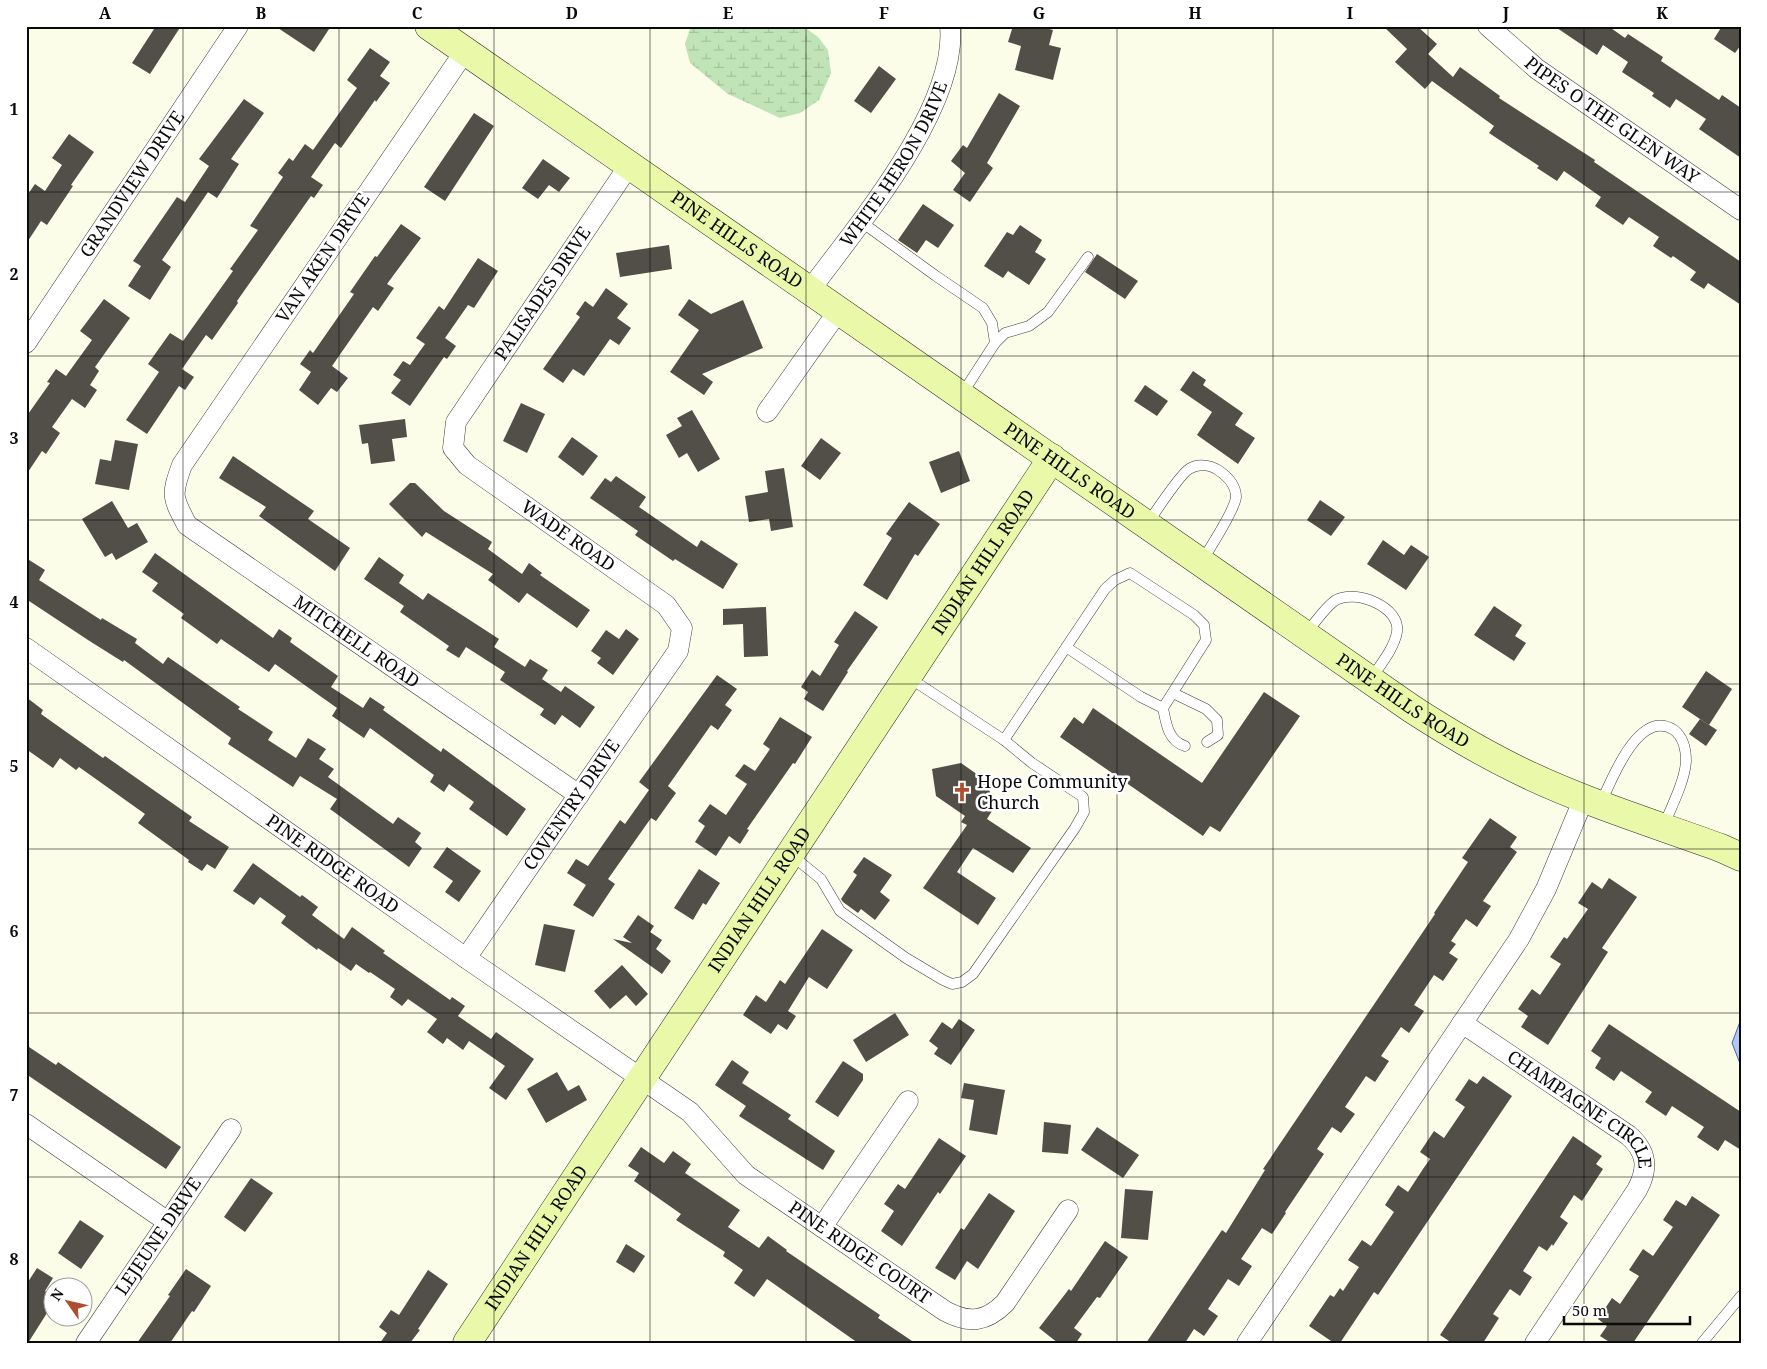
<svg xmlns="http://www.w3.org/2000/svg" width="1767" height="1369" viewBox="0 0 1767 1369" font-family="'Noto Serif',serif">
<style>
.wetland{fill:url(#wetland-marsh)}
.water{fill:#b2c6f0;stroke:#4066c0}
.building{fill:#524f48}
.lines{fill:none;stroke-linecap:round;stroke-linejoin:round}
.lane-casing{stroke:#3d3d3d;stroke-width:11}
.street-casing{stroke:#3d3d3d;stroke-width:21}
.secondary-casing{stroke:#2c2c2c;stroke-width:29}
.lane{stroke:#fff;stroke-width:10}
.street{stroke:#fff;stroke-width:20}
.secondary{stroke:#e9f8a9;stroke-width:28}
.grid{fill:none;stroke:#0a0a0a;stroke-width:1;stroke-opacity:0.55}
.labels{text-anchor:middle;stroke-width:5;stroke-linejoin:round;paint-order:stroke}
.street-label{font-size:18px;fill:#0a0a0a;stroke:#fff}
.poi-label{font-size:18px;fill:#0a0a0a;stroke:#fff;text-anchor:start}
.neatline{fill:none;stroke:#0a0a0a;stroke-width:2}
.grid-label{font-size:16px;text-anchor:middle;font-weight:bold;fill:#0a0a0a}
</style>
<defs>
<pattern id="wetland-marsh" width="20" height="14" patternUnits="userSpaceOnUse" patternTransform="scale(1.25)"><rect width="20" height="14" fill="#c0e4b7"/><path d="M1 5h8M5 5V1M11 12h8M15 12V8" fill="none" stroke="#a4c29c"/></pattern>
</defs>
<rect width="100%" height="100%" fill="#fbfde9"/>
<polygon class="wetland" points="691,26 803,26 818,37 828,50 831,73 819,100 800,113 780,118 728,94 690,63 685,44"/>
<polygon class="water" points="1741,1019 1741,1066 1732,1043"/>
<g class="building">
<polygon points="156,26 181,26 150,74 132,63"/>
<polygon points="275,26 331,26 314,52"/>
<polygon points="1013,26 1038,26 1053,30 1049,45 1061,48 1053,80 1015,70 1021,46 1008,42"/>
<polygon points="1383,26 1417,26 1437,44 1428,54 1453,77 1460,67 1500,96 1499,98 1595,160 1594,162 1741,262 1741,305 1708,283 1704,289 1690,280 1696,272 1673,256 1671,258 1653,246 1659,237 1629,217 1623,225 1595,206 1601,197 1564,171 1557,181 1537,168 1539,166 1489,133 1494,126 1432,81 1425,89 1395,62 1407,49"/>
<polygon points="1554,26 1608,26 1625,38 1628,34 1663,57 1661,61 1719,100 1722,95 1741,108 1741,158 1699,129 1706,119 1676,99 1670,108 1652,96 1654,93 1622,72 1628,62 1603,45 1597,55"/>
<polygon points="1722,26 1741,26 1741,45 1735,53 1714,39"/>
<polygon points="370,48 390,62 380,76 390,83 376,102 375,100 341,148 335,143 311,177 323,185 314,198 311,196 237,301 238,303 212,340 206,335 182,369 194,377 185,390 179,386 147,434 126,420 159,372 148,364 170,333 183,341 233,271 230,269 258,230 250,226 283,177 278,173 289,158 293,161 305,144 313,150 357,88 347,80"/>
<polygon points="879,66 896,79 871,113 854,101"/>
<polygon points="999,93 1020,106 987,163 993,168 970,202 953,190 965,173 951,161 963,145 967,148"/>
<polygon points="244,99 264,113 231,159 239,164 217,198 208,192 162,260 171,267 150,300 128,286 141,266 133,261 177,197 185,202 209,166 199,159"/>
<polygon points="474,113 494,126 445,201 424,187"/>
<polygon points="69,134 94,152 71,185 73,186 47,225 41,221 26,244 26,197 35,184 45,191 62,165 52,158"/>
<polygon points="543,159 570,178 559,192 549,185 538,199 522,188"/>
<polygon points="923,204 954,225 938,248 926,240 917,253 898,240"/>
<polygon points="401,224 421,238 387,284 394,288 378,311 373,307 332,366 348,378 337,392 331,388 318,405 299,390 311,372 300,364 310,350 313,353 354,294 350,292 375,256 377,257"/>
<polygon points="1020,225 1042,240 1035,252 1046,259 1029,285 1008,271 1003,278 984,266 1007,232 1013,235"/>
<polygon points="669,245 672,269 620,277 616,253"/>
<polygon points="1097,254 1138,281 1125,299 1085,272"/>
<polygon points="478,258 498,271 474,308 468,305 445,338 456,346 447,359 444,357 410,406 391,393 401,380 393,375 403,361 410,365 425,344 416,338 439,306 444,310"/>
<polygon points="606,288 628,304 617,318 631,328 619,345 610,339 584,376 573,369 563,383 543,369 580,317 576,314 585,301 593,307"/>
<polygon points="104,299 130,318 95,367 99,371 90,385 97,390 85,408 72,399 52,427 60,433 46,454 42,451 26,475 26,417 50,383 47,382 56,369 66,376 92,340 80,331"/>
<polygon points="689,299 711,314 743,300 763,348 702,374 713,382 704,395 670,372 699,330 678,315"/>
<polygon points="1193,371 1206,380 1203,385 1243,413 1235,425 1255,438 1238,464 1197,435 1212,412 1180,390"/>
<polygon points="1145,385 1168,401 1157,416 1134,401"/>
<polygon points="521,403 545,414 527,453 503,441"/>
<polygon points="692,410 720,459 698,472 687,453 679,458 666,435 682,426 677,418"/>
<polygon points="405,419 407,437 392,439 395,461 371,464 368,443 362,444 359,425"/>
<polygon points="572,437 598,456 583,476 558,457"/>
<polygon points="821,438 841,453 820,480 801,466"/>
<polygon points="115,440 138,444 129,490 95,484 100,459 111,461"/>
<polygon points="959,451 970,481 941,493 929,462"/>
<polygon points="233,456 314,511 308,519 350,548 335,571 259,516 266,507 219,478"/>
<polygon points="784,468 793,527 771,531 769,519 749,522 745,496 768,492 765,471"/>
<polygon points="616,476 646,497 639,507 697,547 701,540 738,564 723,589 675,559 673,561 635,535 638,531 590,498 605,478 611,482"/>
<polygon points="410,483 415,483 444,511 492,542 488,549 522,574 529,563 542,573 540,575 590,610 577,628 527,593 519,603 488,580 493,574 426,532 422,537 389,504"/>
<polygon points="1320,500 1345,517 1331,536 1307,520"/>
<polygon points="112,501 128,528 137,523 148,542 116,560 112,553 105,557 82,519"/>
<polygon points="909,502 940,524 918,556 915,554 887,600 863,585 892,538 886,534"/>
<polygon points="1383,540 1404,555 1411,545 1429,557 1406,590 1367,564"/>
<polygon points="155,553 273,638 279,629 292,638 290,642 338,676 331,687 363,708 370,697 385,707 383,710 441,752 443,748 526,809 507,836 469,809 474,802 449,784 444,792 430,782 434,775 370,728 364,738 332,716 337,708 275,664 269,672 221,639 217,644 181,618 184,614 152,591 158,583 142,572"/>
<polygon points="379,557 404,575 399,583 423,600 428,593 499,639 494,647 525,667 530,659 548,670 542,679 561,692 565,686 595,707 580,728 562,715 555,725 540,715 544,709 500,680 505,672 466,647 459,658 446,650 449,646 400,612 404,606 364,579"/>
<polygon points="26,558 45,570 39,580 101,620 102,618 137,639 135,643 163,664 168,657 240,707 238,709 273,732 268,740 296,758 308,738 326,749 319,759 334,769 328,777 393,824 398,817 421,833 415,842 422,848 409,867 330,809 337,799 300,776 293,787 228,744 231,738 124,660 123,662 88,640 26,599"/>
<polygon points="1494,606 1522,625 1515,636 1526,643 1514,661 1474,635"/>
<polygon points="766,607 768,656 744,657 743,624 723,625 723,609"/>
<polygon points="855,611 878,627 847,671 848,672 823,711 804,699 808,692 801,687 812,670 820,676 839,645 834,642"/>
<polygon points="626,629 639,639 613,675 597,663 601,658 591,651 606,630 619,639"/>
<polygon points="1706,671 1732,689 1709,725 1682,707"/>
<polygon points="717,675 737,689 725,705 732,710 718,730 711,725 668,786 676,793 656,821 651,818 608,879 615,884 593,917 573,905 586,885 567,873 576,859 588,866 620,820 625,824 649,790 639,782"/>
<polygon points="1264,692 1300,716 1220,832 1210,826 1203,836 1060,737 1074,717 1083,724 1093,708 1202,783"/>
<polygon points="26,697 43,710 41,714 103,758 105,756 192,817 189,821 229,847 215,869 207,864 202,871 188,862 189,860 138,823 145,814 79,767 76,770 60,758 53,768 26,749"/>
<polygon points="780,717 812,737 795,764 793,763 747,829 749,830 740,844 729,836 716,856 695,842 705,826 698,821 710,804 726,815 747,784 735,776 744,764 755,771 770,749 763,744"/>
<polygon points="1700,719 1717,730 1706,746 1689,734"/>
<polygon points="961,763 988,782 992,804 995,806 987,819 1031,848 1013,873 973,848 957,872 996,898 978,925 923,888 967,825 961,822 965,816 936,796 932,769"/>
<polygon points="1490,818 1517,837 1510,847 1517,852 1483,901 1491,906 1477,927 1466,919 1451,941 1456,944 1449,953 1458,959 1443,981 1434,975 1414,1005 1424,1011 1409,1033 1401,1027 1381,1056 1389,1061 1375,1082 1366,1076 1345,1107 1355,1114 1341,1133 1332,1127 1317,1149 1324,1154 1285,1212 1286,1213 1272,1234 1262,1228 1241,1259 1252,1266 1239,1286 1228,1279 1208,1309 1218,1316 1204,1336 1194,1329 1185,1343 1146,1343 1222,1230 1226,1233 1265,1170 1263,1169 1435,914 1434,913 1468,862 1462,858"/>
<polygon points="447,847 481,871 459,902 445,892 453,881 433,867"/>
<polygon points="864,857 892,875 880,892 890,900 875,920 861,909 858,913 843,902 841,899 857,875 853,872"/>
<polygon points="253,863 300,897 302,895 318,907 312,915 344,939 352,927 385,951 383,953 450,1000 452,997 465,1006 458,1016 491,1039 496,1032 534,1059 506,1100 489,1088 505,1066 469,1041 463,1050 447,1038 443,1044 427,1032 437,1019 408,999 402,1006 390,997 395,989 370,972 369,973 356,964 351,971 318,948 317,950 281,923 286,916 260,897 254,905 233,891"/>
<polygon points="699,869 720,883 706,905 703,903 693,920 674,908"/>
<polygon points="1609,878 1637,897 1602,948 1608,952 1548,1045 1521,1027 1528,1016 1518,1009 1532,989 1540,995 1561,964 1550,957 1564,937 1567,939 1588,909 1578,903 1592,882 1602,889"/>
<polygon points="638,915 654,926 650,932 662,940 656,949 671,961 662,974 613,939 632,943 623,937"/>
<polygon points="544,924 575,930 565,972 535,965"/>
<polygon points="822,929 853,950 827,989 809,977 788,1011 796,1016 787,1030 778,1024 771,1034 743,1015 756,995 766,1002 780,980 785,984"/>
<polygon points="622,965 648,994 636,1006 626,995 610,1009 594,991"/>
<polygon points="895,1013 909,1035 866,1062 853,1040"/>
<polygon points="959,1019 975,1030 951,1065 934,1054 938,1048 929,1041 942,1022 952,1029"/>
<polygon points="1609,1024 1741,1112 1741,1150 1725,1140 1718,1151 1697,1137 1704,1127 1672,1106 1666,1116 1645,1102 1652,1092 1621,1071 1614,1081 1595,1068 1601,1058 1591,1051"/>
<polygon points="26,1045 56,1065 58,1062 181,1147 166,1169 26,1074"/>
<polygon points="732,1060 749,1072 742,1083 791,1115 788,1119 835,1151 823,1170 739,1116 746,1106 715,1085"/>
<polygon points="843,1061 863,1074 863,1080 838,1117 815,1102"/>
<polygon points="557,1072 568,1091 579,1085 587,1100 546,1123 527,1089"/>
<polygon points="1483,1076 1512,1096 1378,1295 1374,1292 1340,1343 1334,1343 1309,1326 1330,1295 1334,1297 1340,1288 1343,1291 1359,1267 1348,1260 1362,1240 1371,1246 1394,1212 1385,1205 1398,1185 1408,1192 1423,1169 1430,1159 1420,1152 1434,1131 1444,1138 1465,1107 1455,1100 1469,1079 1477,1084"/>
<polygon points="964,1083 1005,1090 997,1135 969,1130 974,1100 961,1098"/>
<polygon points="1044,1122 1071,1125 1068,1154 1042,1152"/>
<polygon points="1097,1127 1139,1155 1123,1178 1081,1150"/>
<polygon points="1573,1136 1602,1156 1596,1164 1603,1169 1582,1201 1574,1195 1560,1217 1568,1223 1553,1246 1552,1244 1547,1251 1539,1246 1523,1271 1532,1277 1520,1296 1510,1289 1493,1314 1499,1318 1483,1343 1452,1343 1440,1335"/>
<polygon points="939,1138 966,1156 940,1194 938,1192 902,1246 881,1231 894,1211 884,1204 898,1184 905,1189"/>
<polygon points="641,1147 664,1163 673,1151 691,1164 685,1173 740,1210 728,1227 759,1248 768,1236 787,1250 786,1251 880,1315 878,1318 915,1343 858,1343 767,1279 754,1297 734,1283 743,1270 723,1256 725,1252 676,1220 681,1214 634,1181 639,1173 628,1166"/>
<polygon points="251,1178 273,1193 245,1232 224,1217"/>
<polygon points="1125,1189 1153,1191 1148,1240 1121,1238"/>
<polygon points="989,1193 1015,1211 978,1269 967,1261 955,1280 935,1268 961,1228 964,1230"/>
<polygon points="1692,1196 1720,1215 1633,1343 1611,1343 1600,1336 1607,1326 1598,1319 1612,1298 1620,1304 1639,1276 1629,1270 1643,1249 1653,1256 1673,1227 1663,1220 1676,1200 1686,1206"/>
<polygon points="80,1220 104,1236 81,1269 58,1253"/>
<polygon points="1105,1241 1128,1257 1100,1298 1097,1297 1074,1328 1082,1334 1076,1343 1058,1343 1039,1328 1069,1289 1071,1291"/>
<polygon points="626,1244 645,1256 634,1273 616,1262"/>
<polygon points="37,1268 53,1278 45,1291 52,1296 52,1317 47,1313 28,1343 26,1343 26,1285"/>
<polygon points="186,1269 211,1286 194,1312 192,1311 170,1343 137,1343 170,1296 168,1295"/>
<polygon points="428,1270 448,1284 418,1329 420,1330 410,1343 380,1343 387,1333 379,1327 391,1310 399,1315"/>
</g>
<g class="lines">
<defs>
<g id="lane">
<polyline points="860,221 936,276 983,308 992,323 995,343"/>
<polyline points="962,394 995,343 1005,333 1029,326 1048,312 1088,257"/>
<path d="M1147 524C1155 513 1180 474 1189 469 1197 464 1209 464 1218 470 1227 476 1236 484 1236 497 1235 510 1210 548 1202 561"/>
<path d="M1305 635C1313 625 1326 606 1336 600 1356 589 1401 607 1397 632 1394 649 1380 665 1371 679"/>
<polyline points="908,677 1004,740 1105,589 1115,580 1130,573 1194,615 1204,625 1206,640 1163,708 1141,697 1066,647"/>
<polyline points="1173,693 1206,709 1217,720 1218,735 1207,742"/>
<path d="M1163 708C1166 723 1168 741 1185 746"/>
<path d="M1601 803C1611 781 1639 707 1674 730 1683 737 1686 750 1686 761 1685 781 1671 808 1663 827"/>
<polyline points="790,854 821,879 840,911 906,958 943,980 952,984 962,982 973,974 1075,828 1084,812 1083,797 1032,763 1004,740"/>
<polyline points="1702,1343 1741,1296"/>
</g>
<g id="street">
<path id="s1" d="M1488 26 1537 69 1741 210"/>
<path id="s2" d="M465 51 182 465C171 495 172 497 187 525L579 795"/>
<path id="s3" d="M810 290C857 226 958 108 950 26"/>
<path id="s4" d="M26 343 238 26"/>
<polyline points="767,412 839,310"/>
<path id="s5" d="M26 648 466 958 690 1112 746 1175 945 1311C969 1324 986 1322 1005 1303L1068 1210"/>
<path id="s6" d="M466 958 678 651 682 628 666 605 467 465 453 448 456 422 630 164"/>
<path id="s7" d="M1462 1023 1628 1135C1647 1151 1649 1168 1637 1190L1535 1343"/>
<polyline points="26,1124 168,1222"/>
<polyline points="822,1227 908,1101"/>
<path id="s8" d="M86 1343 231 1129"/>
<polyline points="1247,1343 1519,939 1546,889 1584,798"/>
</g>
<g id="secondary">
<path id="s9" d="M429 26 1412 709C1446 731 1481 752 1518 770 1581 801 1655 824 1721 848L1741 857"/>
<path id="s10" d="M467 1343 1052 458"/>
</g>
</defs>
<use href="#lane" class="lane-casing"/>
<use href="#street" class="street-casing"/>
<use href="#secondary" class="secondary-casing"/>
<use href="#lane" class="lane"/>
<use href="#street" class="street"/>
<use href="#secondary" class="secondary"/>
</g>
<path class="grid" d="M183 26V1343M339 26V1343M494 26V1343M650 26V1343M806 26V1343M961 26V1343M1117 26V1343M1273 26V1343M1428 26V1343M1584 26V1343M26 192H1741M26 356H1741M26 520H1741M26 684H1741M26 849H1741M26 1013H1741M26 1177H1741"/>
<defs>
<symbol id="church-bare" viewBox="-9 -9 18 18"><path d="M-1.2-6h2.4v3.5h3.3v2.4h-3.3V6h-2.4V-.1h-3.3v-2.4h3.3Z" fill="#ad4f2f" stroke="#fff" stroke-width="2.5" paint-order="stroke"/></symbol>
</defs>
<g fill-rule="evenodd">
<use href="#church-bare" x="948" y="778" width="28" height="28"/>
</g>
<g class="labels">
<g class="street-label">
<text dy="6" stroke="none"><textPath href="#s1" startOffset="156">PIPES O THE GLEN WAY</textPath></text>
<text dy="6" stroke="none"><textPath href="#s3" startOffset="152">WHITE HERON DRIVE</textPath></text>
<text dy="6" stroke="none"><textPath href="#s4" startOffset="191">GRANDVIEW DRIVE</textPath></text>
<text dy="6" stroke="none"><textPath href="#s9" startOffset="375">PINE HILLS ROAD</textPath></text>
<text transform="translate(323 258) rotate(-56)" y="6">VAN AKEN DRIVE</text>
<text dy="6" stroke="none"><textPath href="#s6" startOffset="871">PALISADES DRIVE</textPath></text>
<text dy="6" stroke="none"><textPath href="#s9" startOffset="780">PINE HILLS ROAD</textPath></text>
<text transform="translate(568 536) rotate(35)" y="6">WADE ROAD</text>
<text dy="6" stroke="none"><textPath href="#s10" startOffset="936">INDIAN HILL ROAD</textPath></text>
<text dy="6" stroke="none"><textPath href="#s2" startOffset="771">MITCHELL ROAD</textPath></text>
<text dy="6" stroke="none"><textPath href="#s9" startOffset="1185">PINE HILLS ROAD</textPath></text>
<text dy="6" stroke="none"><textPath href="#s6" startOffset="186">COVENTRY DRIVE</textPath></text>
<text dy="6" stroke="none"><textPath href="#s5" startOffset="375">PINE RIDGE ROAD</textPath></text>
<text dy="6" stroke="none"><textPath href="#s10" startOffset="531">INDIAN HILL ROAD</textPath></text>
<text dy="6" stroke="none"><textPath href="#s7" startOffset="148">CHAMPAGNE CIRCLE</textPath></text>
<text dy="6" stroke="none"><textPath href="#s8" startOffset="129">LEJEUNE DRIVE</textPath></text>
<text dy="6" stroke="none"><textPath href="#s10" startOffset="126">INDIAN HILL ROAD</textPath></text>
<text dy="6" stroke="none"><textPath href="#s5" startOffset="1032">PINE RIDGE COURT</textPath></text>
</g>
<g class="poi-label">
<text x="977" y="788">Hope Community<tspan x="977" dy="21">Church</tspan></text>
</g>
</g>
<rect width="1767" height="1369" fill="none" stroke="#ffffff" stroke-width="55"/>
<g transform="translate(68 1302) rotate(304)"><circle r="24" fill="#ffffff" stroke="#9d9d9d"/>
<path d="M0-4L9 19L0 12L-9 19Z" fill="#ad4f2f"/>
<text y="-8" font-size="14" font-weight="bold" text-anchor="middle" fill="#0a0a0a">N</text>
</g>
<path d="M1564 1316v8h126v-8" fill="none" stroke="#0a0a0a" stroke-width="2.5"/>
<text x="1572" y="1316" font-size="15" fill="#0a0a0a" stroke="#ffffff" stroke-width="4" paint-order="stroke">50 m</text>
<rect x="28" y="28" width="1712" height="1314" class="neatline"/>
<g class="grid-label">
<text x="105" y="19">A</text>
<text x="261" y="19">B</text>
<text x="417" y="19">C</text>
<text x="572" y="19">D</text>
<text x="728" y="19">E</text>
<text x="884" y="19">F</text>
<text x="1039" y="19">G</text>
<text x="1195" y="19">H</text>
<text x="1350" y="19">I</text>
<text x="1506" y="19">J</text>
<text x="1662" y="19">K</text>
<text x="14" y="115">1</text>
<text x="14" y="280">2</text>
<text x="14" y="444">3</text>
<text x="14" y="608">4</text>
<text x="14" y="772">5</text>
<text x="14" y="937">6</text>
<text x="14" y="1101">7</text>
<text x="14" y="1265">8</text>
</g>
</svg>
